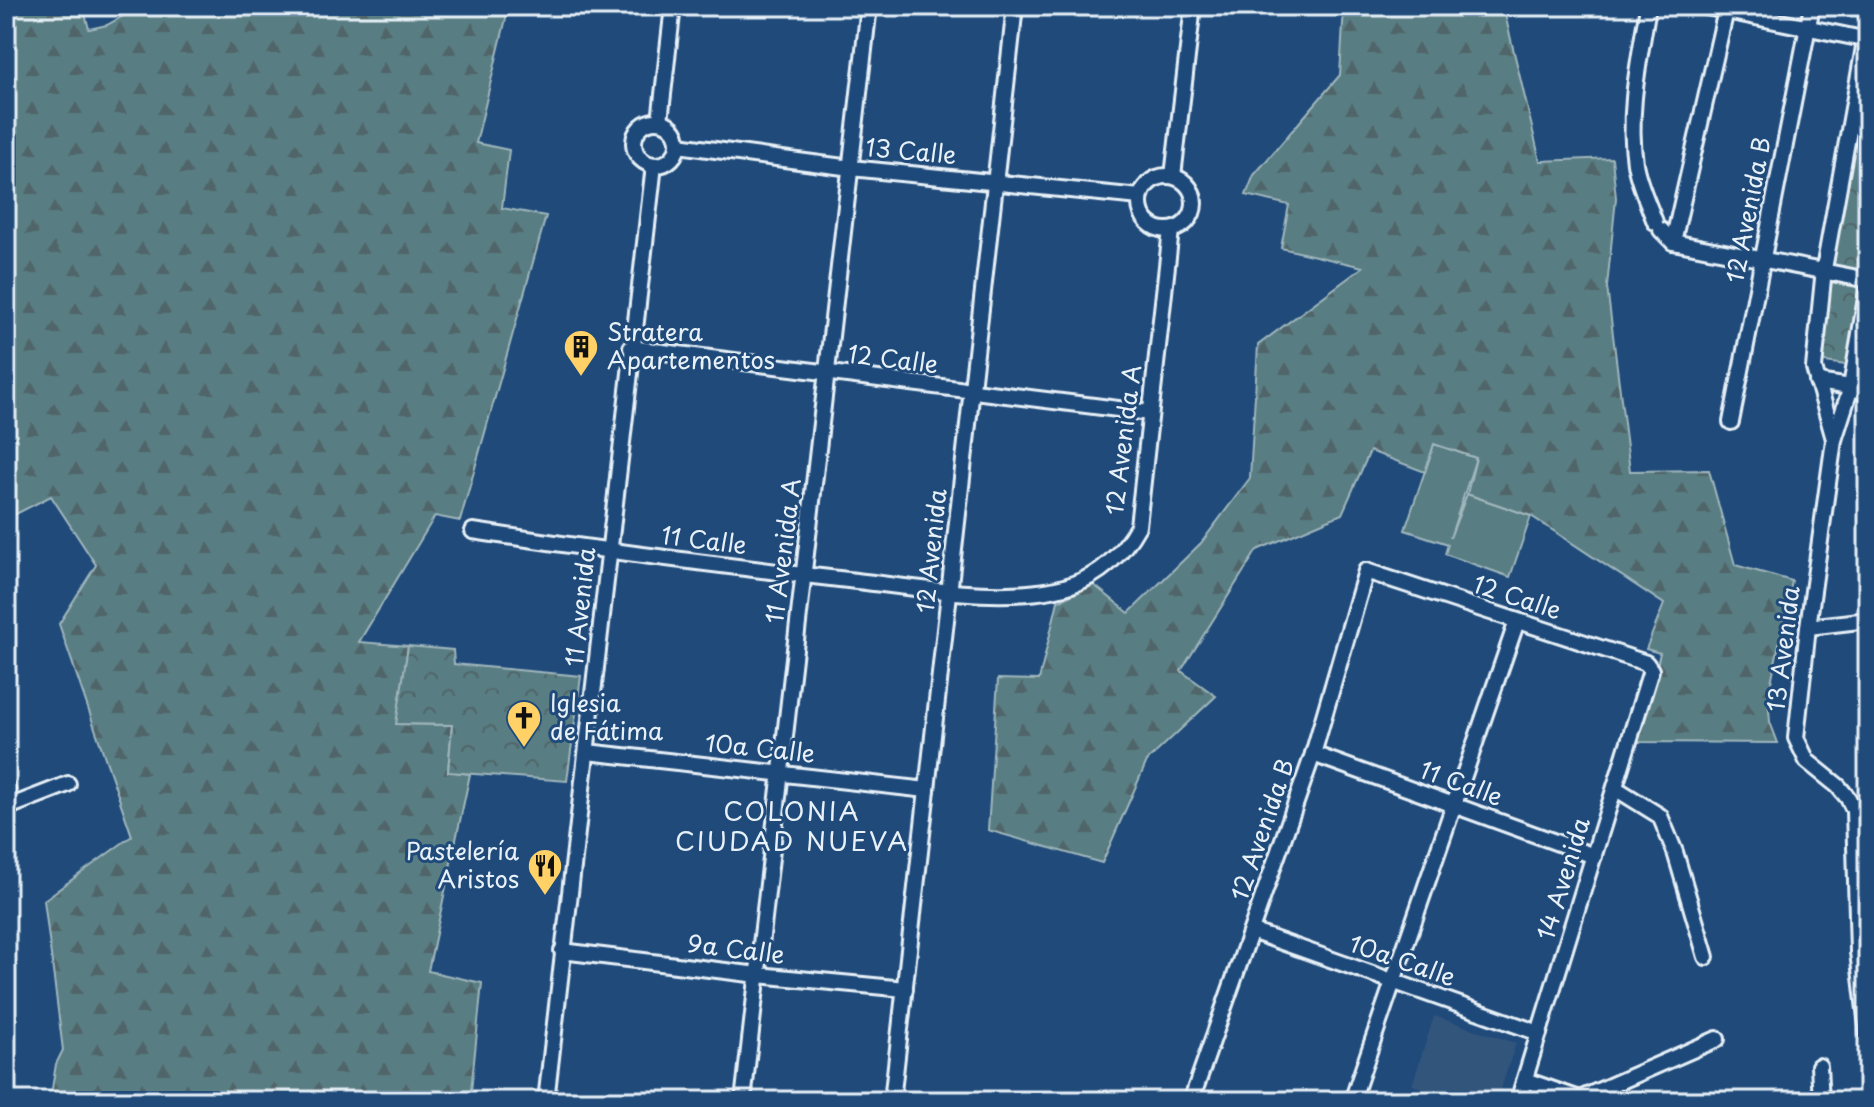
<svg xmlns="http://www.w3.org/2000/svg" width="1874" height="1107" viewBox="0 0 1874 1107" font-family="'Playpen Sans',sans-serif">
<style>
.built{fill:#32547c}
.grass{fill:#597d82;stroke:#a0b7bd;stroke-width:2}
.forest{fill:url(#forest-firs);stroke:#a0b7bd;stroke-width:2}
.park{fill:url(#park-crowns);stroke:#a0b7bd;stroke-width:2}
.lines{fill:none;stroke-linecap:round;stroke-linejoin:round}
.minor-casing{stroke:#e8f1f8;stroke-width:20}
.minor{stroke:#1f4a7a;stroke-width:14}
.labels{text-anchor:middle;stroke-width:6;stroke-linejoin:round;paint-order:stroke}
.street-label{font-size:24px;fill:#e8f1f8;stroke:#1f4a7a}
.poi-label{font-size:24px;fill:#e8f1f8;stroke:#1f4a7a;text-anchor:start}
.neighbourhood-label{font-size:26px;letter-spacing:2px;fill:#e8f1f8;stroke:#1f4a7a}
</style>
<defs>
<pattern id="forest-firs" width="22" height="20" patternUnits="userSpaceOnUse" patternTransform="scale(2)"><rect width="22" height="20" fill="#597d82"/><path d="M5 1l3.5 6h-7zM16 11l3.5 6h-7z" fill="#506569"/></pattern>
<pattern id="park-crowns" width="20" height="18" patternUnits="userSpaceOnUse" patternTransform="scale(2)"><rect width="20" height="18" fill="#597d82"/><path d="M2 6a3 3 0 1 1 6 0M12 15a3 3 0 1 1 6 0" fill="none" stroke="#506569"/></pattern>
</defs>
<rect width="100%" height="100%" fill="#1f4a7a"/>
<filter id="ink" filterUnits="userSpaceOnUse"><feTurbulence type="fractalNoise" baseFrequency=".0125" numOctaves="2"/><feDisplacementMap in="SourceGraphic" scale="16" xChannelSelector="R" yChannelSelector="G"/><feConvolveMatrix kernelMatrix="1 2 1 2 8 2 1 2 1" color-interpolation-filters="sRGB"/></filter>
<g filter="url(#ink)">
<polygon class="built" points="1434,1016 1516,1043 1497,1101 1461,1101 1412,1085"/>
<polygon class="grass" points="1434,444 1476,458 1450,538 1467,494 1531,516 1510,577 1445,554 1448,544 1405,530"/>
<g class="forest">
<polygon points="6,6 83,6 89,29 107,25 141,6 509,6 476,143 509,150 502,208 546,216 460,521 435,516 359,642 408,646 397,724 452,725 448,771 470,774 428,971 482,983 470,1101 50,1101 56,1064 63,1050 44,900 132,836 59,624 96,565 51,496 6,519"/>
<polygon points="1344,6 1503,6 1540,161 1612,158 1616,198 1607,287 1630,471 1709,470 1735,565 1792,581 1768,697 1770,722 1778,743 1638,742 1660,653 1646,649 1664,604 1531,516 1467,494 1476,458 1434,444 1425,472 1370,451 1342,514 1257,550 1181,671 1216,696 1147,761 1102,863 988,830 998,679 1039,680 1058,601 1094,585 1129,613 1201,543 1250,478 1258,345 1363,267 1281,248 1289,205 1246,195 1254,175 1340,75"/>
</g>
<g class="park">
<polygon points="1868,75 1868,248 1846,365 1812,360"/>
<polygon points="408,646 453,650 454,664 581,676 567,781 448,772 452,725 396,724"/>
</g>
<g class="lines">
<defs>
<g id="minor">
<path d="M1648 6C1640 58 1627 110 1635 163 1638 183 1648 203 1655 222"/>
<polyline points="1702,6 1868,40"/>
<circle cx="656" cy="143" r="22"/>
<polyline points="660,121 673,6"/>
<polyline points="678,145 851,168 1140,197"/>
<circle cx="1167" cy="203" r="27"/>
<polyline points="1173,176 1193,6"/>
<polyline points="1661,230 1673,242 1868,280"/>
<polyline points="1673,242 1727,6"/>
<polyline points="1868,286 1851,387 1834,440 1808,627 1796,738 1807,761 1838,786 1848,798 1854,810 1858,952 1868,1035"/>
<polyline points="631,348 1150,413"/>
<polyline points="1817,382 1851,387 1868,394"/>
<polyline points="1731,422 1812,6"/>
<polyline points="1834,439 1814,368 1824,269 1868,25"/>
<path d="M473 531C598 550 723 566 848 580 912 587 1011 605 1071 585 1101 575 1123 553 1138 526L1171 230"/>
<polyline points="1808,627 1868,620"/>
<polyline points="587,752 927,790"/>
<polyline points="1313,754 1594,856"/>
<polyline points="6,787 12,806"/>
<polyline points="1615,788 1660,816 1675,852 1706,957"/>
<polyline points="6,808 68,784"/>
<polyline points="1251,931 1539,1033"/>
<polyline points="562,951 758,975 905,989"/>
<polyline points="1819,1066 1821,1101"/>
<polyline points="1525,1080 1580,1099 1717,1039"/>
<polyline points="546,1101 654,165"/>
<polyline points="743,1101 869,6"/>
<polyline points="892,1101 1015,6"/>
<polyline points="1191,1101 1313,754 1366,571 1646,663 1651,670 1518,1101"/>
<polyline points="1352,1101 1517,621"/>
</g>
</defs>
<use href="#minor" class="minor-casing"/>
<use href="#minor" class="minor"/>
</g>
</g>
<defs>
<symbol id="building-pin" viewBox="-11 -11 22 30"><path d="M0 17L-7.5 6A9.5 9.5 0 1 1 7.5 6Z" fill="#ffd166" stroke="#1f4a7a"/><path d="M-4-6H4V6H1V3H-1V6H-4ZM-2.5-4.3h1.7v1.8h-1.7ZM.8-4.3h1.7v1.8H.8ZM-2.5-1h1.7V.8h-1.7ZM.8-1h1.7V.8H.8Z" fill="#111"/></symbol>
<symbol id="church-pin" viewBox="-11 -11 22 30"><path d="M0 17L-7.5 6A9.5 9.5 0 1 1 7.5 6Z" fill="#ffd166" stroke="#1f4a7a"/><path d="M-1.2-6h2.4v3.5h3.3v2.4h-3.3V6h-2.4V-.1h-3.3v-2.4h3.3Z" fill="#111"/></symbol>
<symbol id="restaurant-pin" viewBox="-11 -11 22 30"><path d="M0 17L-7.5 6A9.5 9.5 0 1 1 7.5 6Z" fill="#ffd166" stroke="#1f4a7a"/><path d="M-5-6h1v4h1v-4h1v4h1v-4h1v5L-1.5 .5V6h-2V.5L-5-1ZM5-6V6H3V1.5H1.5Q1.5-4 5-6Z" fill="#111"/></symbol>
</defs>
<g fill-rule="evenodd">
<use href="#building-pin" x="561" y="327" width="40" height="54"/>
<use href="#church-pin" x="504" y="698" width="40" height="54"/>
<use href="#restaurant-pin" x="525" y="846" width="40" height="54"/>
</g>
<g class="labels">
<g class="street-label">
<text transform="translate(911 152) rotate(5)" y="8">13 Calle</text>
<text transform="translate(1749 210) rotate(-79)" y="8">12 Avenida B</text>
<text transform="translate(893 360) rotate(7)" y="8">12 Calle</text>
<text transform="translate(1124 440) rotate(-83)" y="8">12 Avenida A</text>
<text transform="translate(704 541) rotate(7)" y="8">11 Calle</text>
<text transform="translate(784 551) rotate(-83)" y="8">11 Avenida A</text>
<text transform="translate(932 551) rotate(-84)" y="8">12 Avenida</text>
<text transform="translate(1517 598) rotate(18)" y="8">12 Calle</text>
<text transform="translate(581 607) rotate(-84)" y="8">11 Avenida</text>
<text transform="translate(1784 649) rotate(-83)" y="8">13 Avenida</text>
<text transform="translate(760 749) rotate(6)" y="8">10a Calle</text>
<text transform="translate(1461 784) rotate(20)" y="8">11 Calle</text>
<text transform="translate(1263 830) rotate(-71)" y="8">12 Avenida B</text>
<text transform="translate(1564 879) rotate(-73)" y="8">14 Avenida</text>
<text transform="translate(736 950) rotate(7)" y="8">9a Calle</text>
<text transform="translate(1402 961) rotate(19)" y="8">10a Calle</text>
</g>
<g class="poi-label">
<text x="607" y="341">Stratera<tspan x="607" dy="28">Apartementos</tspan></text>
<text x="550" y="712">Iglesia<tspan x="550" dy="28">de Fátima</tspan></text>
<text x="519" y="860" text-anchor="end">Pastelería<tspan x="519" dy="28">Aristos</tspan></text>
</g>
<g class="neighbourhood-label">
<text x="792" y="821">COLONIA<tspan x="792" dy="30">CIUDAD NUEVA</tspan></text>
</g>
</g>
<rect width="1874" height="1107" fill="none" stroke="#1f4a7a" stroke-width="32"/>
<rect x="16" y="16" width="1842" height="1075" fill="none" stroke="#e8f1f8" stroke-width="3" filter="url(#ink)"/>
</svg>
